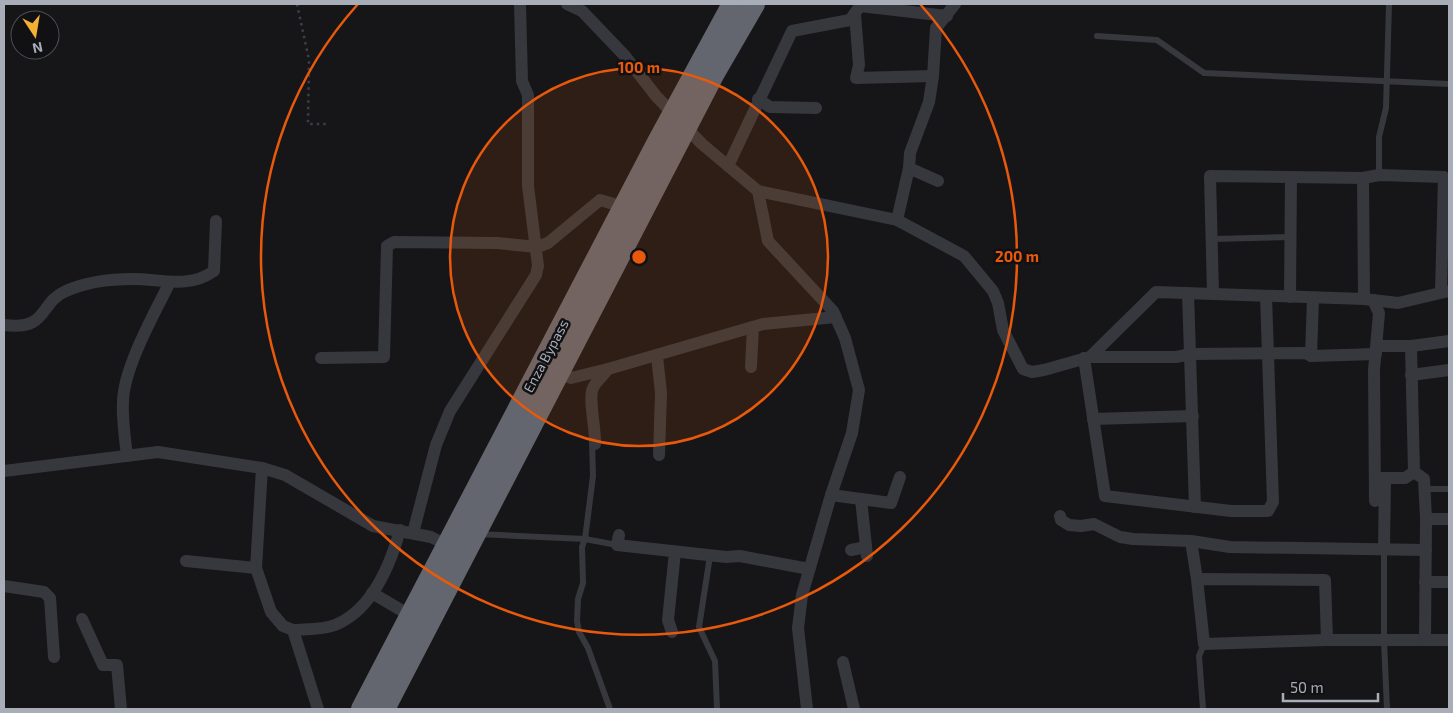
<svg xmlns="http://www.w3.org/2000/svg" width="1453" height="713" viewBox="0 0 1453 713" font-family="'Exo 2',sans-serif">
<style>
.lines{fill:none;stroke-linecap:round;stroke-linejoin:round}
.path{stroke:#3d3f44;stroke-width:2.5;stroke-dasharray:2.5 4;stroke-linecap:butt}
.lane{stroke:#37383d;stroke-width:6}
.street{stroke:#37383d;stroke-width:12}
.highway{stroke:#63666e;stroke-width:22}
.ring{fill:none;stroke:#e8590c;stroke-width:2.5}
.labels{text-anchor:middle;stroke-width:5;stroke-linejoin:round;paint-order:stroke}
.street-label{font-size:14px;fill:#a8adb8;stroke:#111113}
.centre{fill:#e8590c;stroke:#111113;stroke-width:2.5}
.ring-label{font-size:15px;text-anchor:middle;font-weight:bold;fill:#e8590c;stroke:#111113;stroke-width:5;stroke-linejoin:round;paint-order:stroke}
</style>
<rect width="100%" height="100%" fill="#161618"/>
<g class="lines">
<polyline class="path" points="297,4 309,60 308,124 329,124"/>
<g class="lane">
<polyline points="1097,36 1157,40 1204,73 1449,84"/>
<polyline points="1379,175 1379,137 1386,108 1389,4"/>
<polyline points="1212,239 1291,237"/>
<polyline points="592,442 593,476 585,539 582,547 583,583 578,599 577,621 579,632 588,648 610,709"/>
<polyline points="1424,489 1449,489"/>
<polyline points="478,534 585,539 617,545"/>
<polyline points="1384,549 1384,640 1387,709"/>
<polyline points="710,556 699,627 715,661 717,709"/>
<polyline points="1203,709 1199,656 1204,644"/>
</g>
<g class="street">
<polyline points="567,4 582,11 625,56 656,96 702,144 758,191 897,220 964,256 993,291 998,303 1003,330 1023,369 1032,372 1044,370 1090,357 1156,292 1364,299 1398,303 1449,291"/>
<polyline points="855,14 859,65 856,78 933,76"/>
<polyline points="758,99 770,107 816,108"/>
<polyline points="728,166 792,31 850,20 860,6 947,16"/>
<polyline points="909,168 938,181"/>
<polyline points="1363,178 1364,299"/>
<polyline points="758,191 768,241 833,311 845,338 859,390 852,433 831,495 802,595 798,628 807,709"/>
<polyline points="897,220 909,168 910,153 929,102 933,76 936,28 955,4"/>
<polyline points="1188,293 1195,507"/>
<polyline points="1213,294 1210,176 1363,178 1379,175 1444,177 1441,292"/>
<polyline points="1290,297 1291,177"/>
<polyline points="1373,300 1379,313 1374,370 1375,501"/>
<path d="M4 325C49 331 39 302 66 291 86 282 111 279 133 279 161 279 189 289 214 271L216 221"/>
<polyline points="1377,346 1411,346 1449,341"/>
<polyline points="1411,346 1414,472 1424,479 1426,519"/>
<polyline points="657,356 661,393 659,455"/>
<polyline points="1311,356 1313,298"/>
<polyline points="1090,357 1176,357 1191,354 1305,353 1311,356 1376,354"/>
<polyline points="321,358 384,357 387,246 394,242 497,243 537,247 548,243 600,200 624,207"/>
<polyline points="1084,358 1105,496 1231,511 1268,511 1273,502 1266,296"/>
<polyline points="751,367 753,327"/>
<polyline points="559,373 571,378 608,369"/>
<polyline points="1411,375 1449,370"/>
<polyline points="1093,419 1193,416"/>
<path d="M595 444C596 430 588 398 593 388 595 382 604 375 608 369L763 324 836 317"/>
<path d="M127 456C125 438 122 420 123 402 123 369 155 312 170 282"/>
<polyline points="262,468 256,568 271,612 283,626 293,630 318,709"/>
<polyline points="4,471 158,452 262,468 285,475 373,526 431,537 447,545"/>
<polyline points="1378,478 1405,478 1414,472"/>
<polyline points="831,495 891,503 900,477"/>
<polyline points="861,499 867,556"/>
<polyline points="1060,516 1061,520 1069,525 1081,526 1094,524 1120,537 1133,539 1191,541 1230,547 1426,550"/>
<polyline points="413,533 436,445 450,411 536,275 538,266 528,186 528,95 522,81 520,4"/>
<polyline points="619,535 617,545 726,557 740,556 809,569"/>
<polyline points="1191,541 1197,579"/>
<polyline points="1384,549 1385,478"/>
<polyline points="851,550 866,547"/>
<polyline points="186,561 256,568"/>
<polyline points="1425,582 1449,582"/>
<polyline points="4,586 44,592 50,598 54,657"/>
<polyline points="372,593 411,616"/>
<polyline points="82,619 103,665 117,665 121,709"/>
<path d="M293 630C306 629 323 630 335 625 372 610 390 566 400 530"/>
<polyline points="672,632 668,620 675,552"/>
<polyline points="1327,640 1325,580 1197,579 1204,644 1327,640 1449,640"/>
<polyline points="1425,640 1426,519 1449,519"/>
<polyline points="843,662 854,709"/>
</g>
<g class="highway">
<polyline points="362,709 658,142 733,4"/>
<polyline points="384,709 714,73 754,4"/>
</g>
</g>
<circle cx="639" cy="257" r="189" fill="#e8590c" fill-opacity=".12"/>
<g class="ring">
<circle cx="639" cy="257" r="189"/>
<path d="M920 4A378 378 0 1 1 358 4"/>
</g>
<g class="labels">
<g class="street-label">
<text transform="translate(546 356) rotate(-62)" y="5">Enza Bypass</text>
</g>
</g>
<circle cx="639" cy="257" r="8" class="centre"/>
<g class="ring-label">
<text x="639" y="73">100 m</text>
<text x="1017" y="262">200 m</text>
</g>
<rect width="1453" height="713" fill="none" stroke="#a8adb8" stroke-width="10"/>
<g transform="translate(35 35) rotate(168)"><circle r="24" fill="#111113" stroke="#4d4f55"/>
<path d="M0-4L9 19L0 12L-9 19Z" fill="#f2b134"/>
<text y="-8" font-size="14" font-weight="bold" text-anchor="middle" fill="#a8adb8">N</text>
</g>
<path d="M1283 693v8h95v-8" fill="none" stroke="#a8adb8" stroke-width="2.5"/>
<text x="1290" y="693" font-size="15" fill="#a8adb8" stroke="#111113" stroke-width="4" paint-order="stroke">50 m</text>
</svg>
